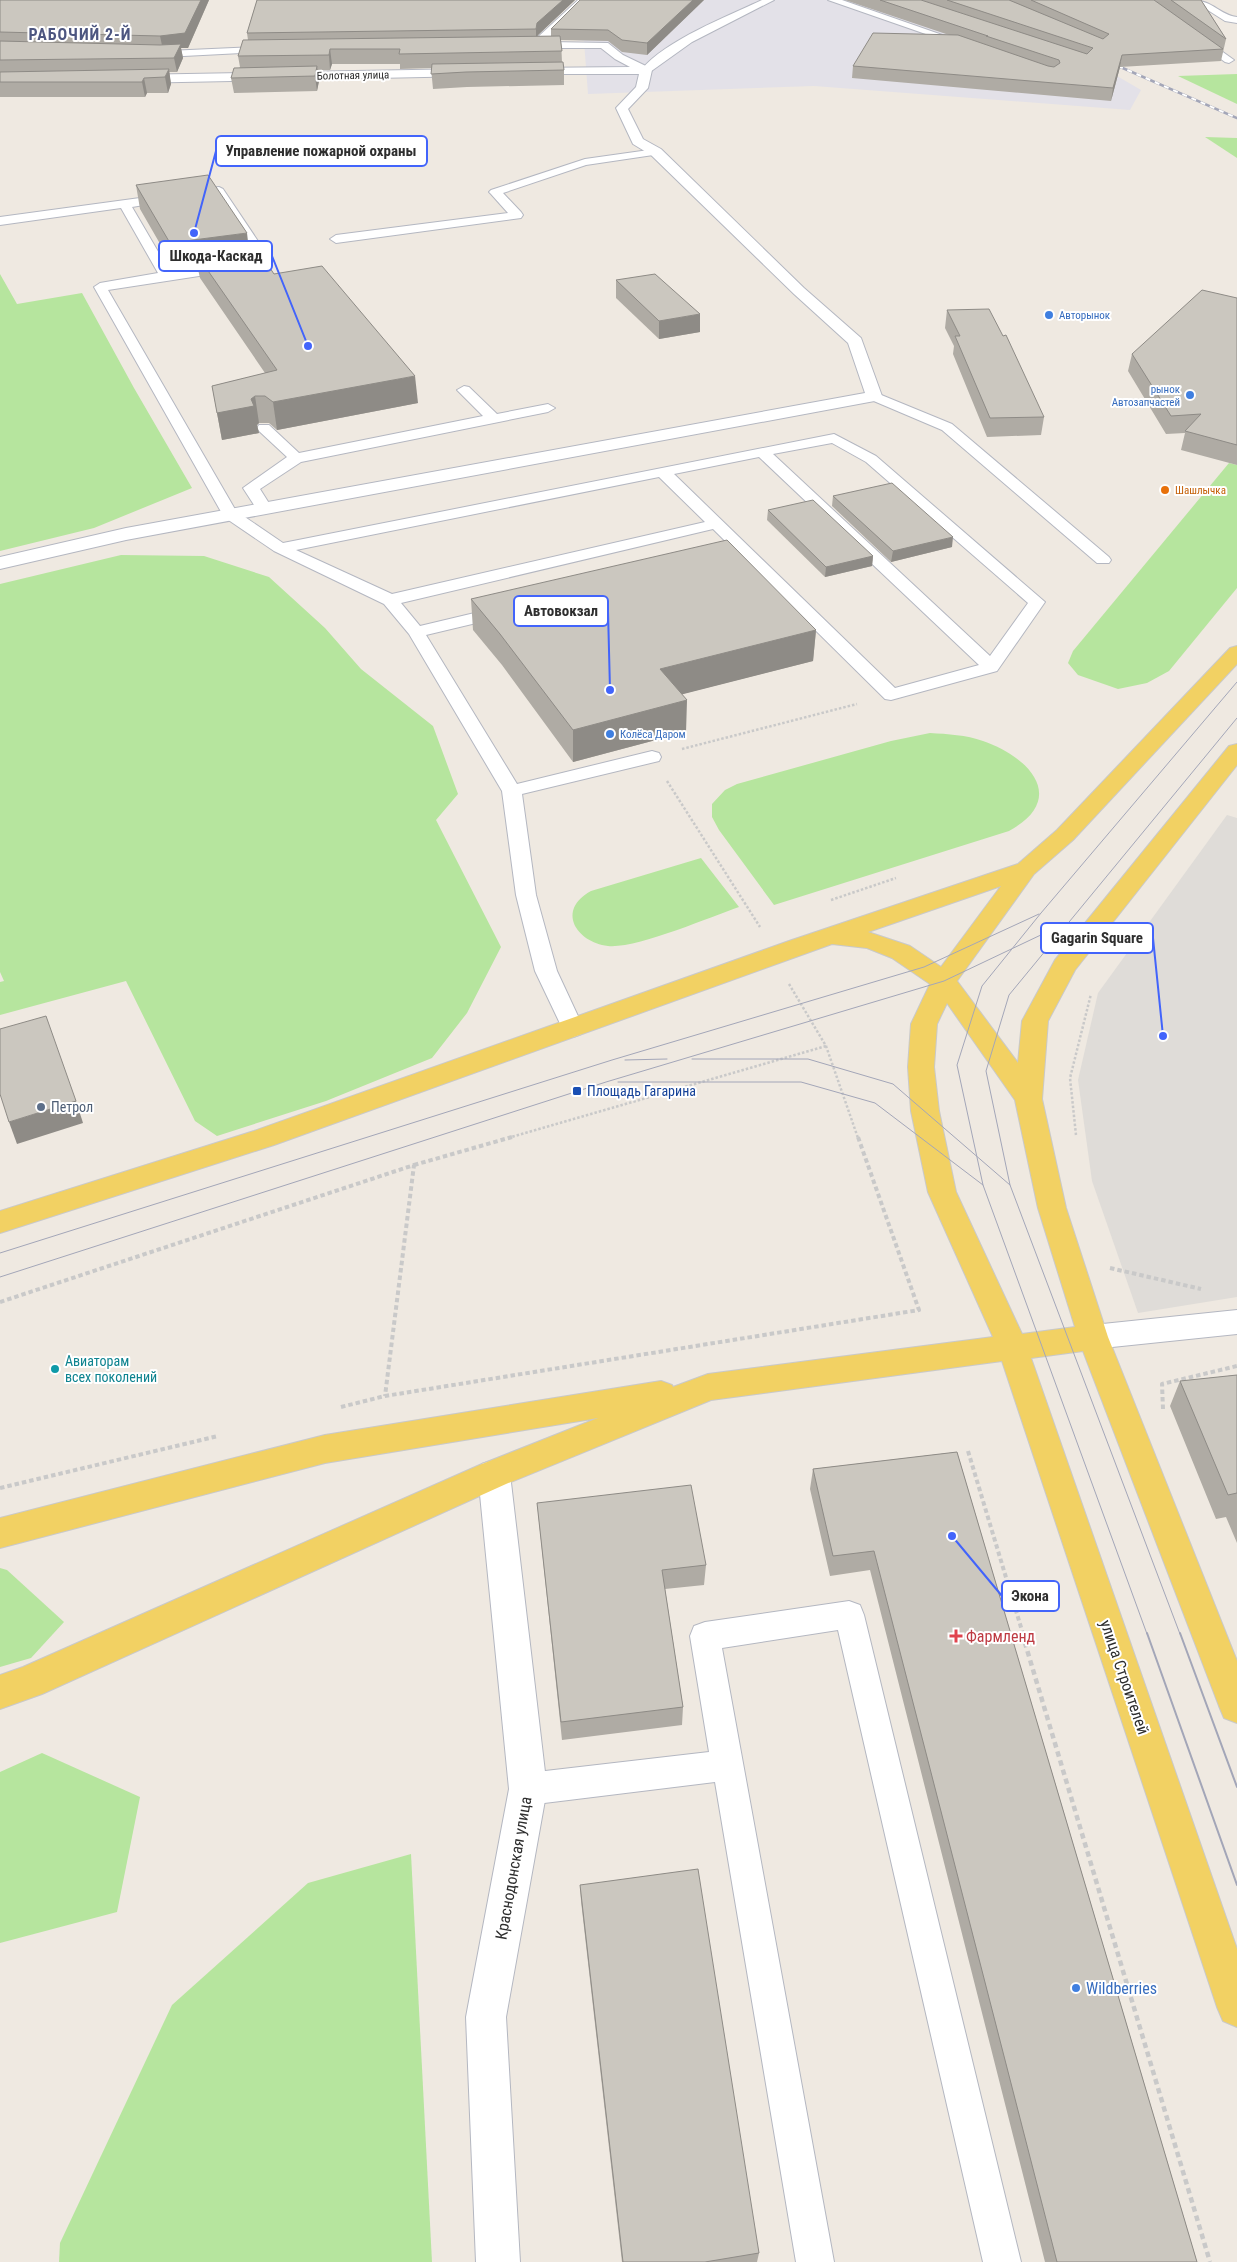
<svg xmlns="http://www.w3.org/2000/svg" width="1237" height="2262" viewBox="0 0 1237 2262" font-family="'Roboto Condensed',sans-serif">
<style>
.industrial{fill:#e3e1e8}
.green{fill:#b6e59e}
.plaza{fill:#dfdcd8}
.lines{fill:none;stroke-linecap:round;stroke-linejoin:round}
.lane-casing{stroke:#b4b7c1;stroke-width:2}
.street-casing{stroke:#b4b7c1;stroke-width:2}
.primary-casing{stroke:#c9c9c9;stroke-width:2}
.path-far2{stroke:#c9c9c9;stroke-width:2.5;stroke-dasharray:2.5 2;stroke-linecap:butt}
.path-far1{stroke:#c9c9c9;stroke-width:4;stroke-dasharray:4.5 3;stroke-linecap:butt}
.path{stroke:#c9c9c9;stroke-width:4.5;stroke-dasharray:5.5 4;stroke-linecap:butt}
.lane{fill:#fff;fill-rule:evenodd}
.street{fill:#fff;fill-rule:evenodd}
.primary{fill:#f2d163;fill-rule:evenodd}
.tram-far1{stroke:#a3a6b8;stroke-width:1}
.tram{stroke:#a3a6b8;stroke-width:2}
.rail-casing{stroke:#a3a6b8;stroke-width:2.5}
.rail{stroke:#fff;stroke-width:2;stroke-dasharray:5;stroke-linecap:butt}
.wall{fill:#afaba4}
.shaded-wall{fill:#8e8b86}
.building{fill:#cbc7bf;stroke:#8e8b86}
.shop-dot{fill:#3f7fe0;stroke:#fff;stroke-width:2}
.food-dot{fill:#e8710a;stroke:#fff;stroke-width:2}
.transit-dot{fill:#1a4fb4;stroke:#fff;stroke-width:2}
.service-dot{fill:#5c6f8a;stroke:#fff;stroke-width:2}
.culture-dot{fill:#0f9aa8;stroke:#fff;stroke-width:2}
.health-dot{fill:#e0444e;stroke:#fff;stroke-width:2}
.labels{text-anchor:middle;stroke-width:4;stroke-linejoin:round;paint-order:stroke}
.far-street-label{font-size:11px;fill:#2e2e2e;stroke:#fff}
.far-shop-label{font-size:11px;fill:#366cbe;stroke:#fff;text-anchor:start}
.far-food-label{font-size:11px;fill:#c56008;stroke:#fff;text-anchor:start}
.transit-label{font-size:14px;fill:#164399;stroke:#fff;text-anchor:start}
.service-label{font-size:14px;fill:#4e5e75;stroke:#fff;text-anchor:start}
.culture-label{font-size:14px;fill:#0d838f;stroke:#fff;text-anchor:start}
.far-district-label{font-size:16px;font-weight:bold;letter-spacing:1px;fill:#4d5680;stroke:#fff}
.near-health-label{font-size:16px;fill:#be3a42;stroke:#fff;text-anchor:start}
.near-street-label{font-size:16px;fill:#2e2e2e;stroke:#fff}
.near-shop-label{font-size:16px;fill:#366cbe;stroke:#fff;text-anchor:start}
.leader{fill:none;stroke:#4264fb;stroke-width:2}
.callout-dot{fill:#4264fb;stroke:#fff;stroke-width:2}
.callout{fill:#fff;stroke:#4264fb;stroke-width:2}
.callout-label{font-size:15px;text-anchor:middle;font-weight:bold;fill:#2e2e2e}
</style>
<rect width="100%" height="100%" fill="#efe9e1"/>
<polygon class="industrial" points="591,0 906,0 1088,59 1141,90 1130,110 814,86 588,94 584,41 550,37"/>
<g class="green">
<polygon points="1237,74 1237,104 1178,76"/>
<polygon points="1205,137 1237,138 1237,158"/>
<polygon points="0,274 17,304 82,293 134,388 192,488 94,528 0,551"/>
<polygon points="1229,463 1237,465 1237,588 1169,671 1147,683 1118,689 1078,675 1068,663 1073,651"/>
<polygon points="121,555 204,556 269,577 325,628 361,669 433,726 458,794 436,820 501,947 467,1013 432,1058 326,1101 217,1136 195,1121 126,981 0,1015 0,982 4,981 0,972 0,584"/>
<path d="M930 733C948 734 966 735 983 741 1030 757 1068 799 1009 831L774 905 719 830 712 817V804L725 790 737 784 891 741Z"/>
<path d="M701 858 739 907C710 917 636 949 608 946 576 942 556 910 591 891Z"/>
<polygon points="0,1568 7,1570 64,1622 31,1658 0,1667"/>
<polygon points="42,1753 140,1797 117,1912 0,1943 0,1772"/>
<polygon points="411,1854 432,2262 59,2262 60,2243 172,2005 308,1883"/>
</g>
<polygon class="plaza" points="1227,815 1237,818 1237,1297 1138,1313 1092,1181 1078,1080 1098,993"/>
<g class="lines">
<defs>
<g id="lane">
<path d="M762 0H774L692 42 650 72 646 73 641 70C666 40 726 17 762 0Z"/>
<polygon points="828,0 842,0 971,45 969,47 963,47"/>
<polygon points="1139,0 1150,0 1234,60 1229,63 1225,62"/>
<path d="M1192 0C1212 0 1220 15 1237 17V23L1225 21Z"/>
<polygon points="656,149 660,150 662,152 660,154 586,165 503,193 521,212 523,215 521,218 336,243 330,239 336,235 508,213 491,194 489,192 491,190 585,159"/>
<path d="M219 187 223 189 272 262 270 265 108 290 236 511 283 543 834 434 876 456 1045 602 997 671 891 700 885 699 713 529 401 603 420 626 504 606 510 607 513 611 510 615 426 635 517 784 652 751 659 753 661 757 659 761 522 794 536 895 557 971 584 1029 581 1034 573 1037 565 1034 535 971 516 895 502 791 409 634 384 604 274 551 224 517 94 287 100 283 158 273 121 208 0 225V217L140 198 146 202 144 205 132 207 170 272 258 259 216 195 186 199 180 195 186 191ZM832 443 866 462 1028 603 990 656 773 454ZM759 457 979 665 895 688 674 474ZM659 477 705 522 392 594 296 550Z"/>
<polygon points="464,386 469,387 497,414 548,404 555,408 548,412 301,462 260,489 272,508 270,511 258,511 243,488 287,457 259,431 257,428 259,425 269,425 299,453 483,416 457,390"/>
<polygon points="874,392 952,424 1109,557 1111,560 1109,563 1097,563 942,430 869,399 867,396 869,393"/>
<polygon points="849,1601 860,1605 864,1615 1021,2262 983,2262 838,1630 722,1648 834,2262 796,2262 715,1782 528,1805 517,1800 512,1789 517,1778 528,1773 709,1752 690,1636 694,1626 705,1622"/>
</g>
<g id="street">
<polygon points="578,0 589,0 549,39 549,42 608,43 623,55 650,68 652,70 648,88 628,109 643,139 661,149 804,288 861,338 882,396 880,400 126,540 0,569 0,557 126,528 865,393 848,343 794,294 651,155 633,144 616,108 636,87 639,74 523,74 521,72 523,70 527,68 630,67 615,59 601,48 515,48 509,45 515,42 538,42 539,36"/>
<polygon points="277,46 281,47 283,49 281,51 145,58 139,55 145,52"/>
<polygon points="469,69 475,73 473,76 132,83 126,79 132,75"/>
<polygon points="1237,1310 1237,1334 1093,1349 1082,1346 1078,1337 1082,1328 1093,1325"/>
<polygon points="494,1460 506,1464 510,1474 547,1789 506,2017 520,2262 476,2262 466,2017 509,1789 478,1474 482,1464"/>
</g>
<path id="primary" d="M1237 646V664L1073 840 1034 874 957 981 1018 1063 1022 1021 1055 960 1229 746 1237 744V765L1075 970 1048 1021 1042 1099 1066 1208 1108 1337 1237 1661V1723L1224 1718 1219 1706 1083 1351 1031 1358 1237 1949V2027L1223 2021 1217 2007 1002 1361 711 1400 506 1484 42 1694 0 1709V1675L23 1667 482 1464 598 1418 325 1463 0 1548V1518L325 1435 661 1381 672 1385 673 1387 708 1374 993 1337 928 1192 911 1111 908 1067 911 1024 930 984 892 958 867 948 832 944 274 1145 0 1233V1211L254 1131 789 941 1018 864 1057 830 1230 648ZM1001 886 941 967 910 946 868 932ZM947 1003 1015 1100 1038 1208 1075 1327 1022 1334 956 1192 939 1111 934 1067 937 1024Z"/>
</defs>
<use href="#lane" class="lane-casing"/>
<use href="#street" class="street-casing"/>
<use href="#primary" class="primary-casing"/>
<g class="path-far2">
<polyline points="682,749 857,704"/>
<polyline points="667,781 760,927"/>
<polyline points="831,900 896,878"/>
<polyline points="789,984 826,1046 858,1138"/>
<polyline points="1076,1135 1070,1078 1091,994"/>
<polyline points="508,1138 826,1046"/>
</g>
<g class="path-far1">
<polyline points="414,1165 512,1137"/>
<polyline points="1110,1268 1201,1289"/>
<polyline points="0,1302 414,1165 385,1396"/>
<polyline points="341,1407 385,1396 919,1310 858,1137"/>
<polyline points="1163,1409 1162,1384 1237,1366"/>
<polyline points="968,1451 1023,1634"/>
<polyline points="0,1488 218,1436"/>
</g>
<polyline class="path" points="1022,1633 1210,2262"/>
<use href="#lane" class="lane"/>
<use href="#street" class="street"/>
<use href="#primary" class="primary"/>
<g class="tram-far1">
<polyline points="692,1059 808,1059 893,1084 1010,1185"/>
<polyline points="625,1060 667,1059"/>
<polyline points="618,1082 801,1082 875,1103 983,1185"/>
<polyline points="0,1253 612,1060 924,967 1039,914"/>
<polyline points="0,1277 606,1082 944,981 1064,924"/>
<polyline points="1147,1634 983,1185 957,1065 982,986 1041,913 1237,682"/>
<polyline points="1180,1634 1010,1185 986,1071 1009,995 1237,718"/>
</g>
<g class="tram">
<polyline points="1147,1633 1237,1885"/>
<polyline points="1180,1633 1237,1787"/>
</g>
<defs>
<polyline id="rail" points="1109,62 1237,118"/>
</defs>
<use href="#rail" class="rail-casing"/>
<use href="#rail" class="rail"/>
</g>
<g class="wall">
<polygon points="0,0 209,0 188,48 181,48 183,58 177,72 169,72 171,84 168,93 147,93 145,97 0,97"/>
<polygon points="257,0 575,0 538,35 537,36 551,36 551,29 704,0 647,55 622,52 608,41 561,40 562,62 564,70 564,85 467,87 433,89 431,68 400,69 400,64 332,64 330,70 318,70 319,81 317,91 234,93 231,78 240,67 238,56 248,40 247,33"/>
<polygon points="845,0 1201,0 1226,39 1221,61 1120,67 1111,101 852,78 853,66 949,35"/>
<polygon points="136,185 248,244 274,274 418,403 277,430 269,423 259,423 257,425 259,433 222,440 212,386 265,373 200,278 197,265 174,268 140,209"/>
<polygon points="616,280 700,332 659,339 616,298"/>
<polygon points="1237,298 1237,465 1181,450 1185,433 1166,434 1128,371 1132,354"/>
<polygon points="947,310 1044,417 1041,435 987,437 953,354 954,346 945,328"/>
<polygon points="833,496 952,547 891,562 832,506"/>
<polygon points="768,510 873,556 872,566 825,577 767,520"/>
<polygon points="471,599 816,630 813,661 682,694 686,732 573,762 502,665 473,630"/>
<polygon points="1237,1375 1237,1543 1226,1517 1216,1519 1170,1406 1180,1381"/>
<polygon points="957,1452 1197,2262 1045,2262 870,1570 830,1576 810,1489 813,1469"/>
<polygon points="537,1503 706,1565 704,1585 665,1589 683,1707 682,1725 562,1740 539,1522"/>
<polygon points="580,1885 759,2253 757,2262 622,2262 581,1901"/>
</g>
<g class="shaded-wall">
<polygon points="201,0 209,0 188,48 181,48 183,58 177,72 174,58 163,50 160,36"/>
<polygon points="563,0 575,0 538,35 536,40 536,29 537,23"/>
<polygon points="693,0 704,0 647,55 647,43"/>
<polygon points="330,49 332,64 330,70 329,55"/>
<polygon points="1122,55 1120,67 1111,101 1113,88"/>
<polygon points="317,66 319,81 317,91 315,76"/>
<polygon points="169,69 171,84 168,93 165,77"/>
<polygon points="144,78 147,93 145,97 142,82"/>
<polygon points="247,233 250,258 195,252 197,265 174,268 170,243"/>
<polygon points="700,314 700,332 659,339 659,321"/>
<polygon points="415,376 418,403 277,430 273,402"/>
<polygon points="255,396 259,423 257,425 259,433 222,440 217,413"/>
<polygon points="953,537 952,547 891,562 893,551"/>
<polygon points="873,556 872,566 825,577 826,567"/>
<polygon points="816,630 813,661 660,700 660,669"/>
<polygon points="687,700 686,732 573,762 573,730"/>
<polygon points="76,1101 83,1123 17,1144 9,1122"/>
</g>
<g class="building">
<polygon points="0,0 201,0 185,33 160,36 0,32"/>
<polygon points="257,0 563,0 537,23 536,29 247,33"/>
<polygon points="580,0 693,0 647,43 622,40 608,30 551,29"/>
<polygon points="880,0 921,0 1087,54 1093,48 947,0 1009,0 1103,39 1109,34 1031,0 1154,0 1223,49 1122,55 1113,88 853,66 873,33 958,35 1048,66 1054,67 1060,63 1059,60 986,36 988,36"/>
<polygon points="1171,0 1201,0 1226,39"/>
<polygon points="560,36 562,51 399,54 400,49 330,49 329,55 238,56 243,40"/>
<polygon points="0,41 160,45 181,44 174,58 0,60"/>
<polygon points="563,62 564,70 466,72 431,74 432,64"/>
<polygon points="317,66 315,76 231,78 234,68"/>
<polygon points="169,69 165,77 144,78 142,82 0,82 0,72"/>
<polygon points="208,175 247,233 170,243 136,185"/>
<polygon points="254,244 274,274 322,266 415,376 273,402 265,396 255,396 251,399 254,406 217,413 212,386 277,370 195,252"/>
<polygon points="655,274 700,314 659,321 616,280"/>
<polygon points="1202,290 1237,298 1237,445 1185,431 1201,414 1171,416 1132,354"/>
<polygon points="989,309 1003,336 1006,335 1044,417 990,418 955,336 960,336 947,310"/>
<polygon points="892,483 953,537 893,551 833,496"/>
<polygon points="813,500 873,556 826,567 768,510"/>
<polygon points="727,540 816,630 660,669 687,700 573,730 500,634 471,599"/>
<polygon points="46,1016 76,1101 9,1122 0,1094 0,1029"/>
<polygon points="1237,1375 1237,1493 1228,1495 1180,1381"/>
<polygon points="957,1452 1197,2262 1057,2262 874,1551 833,1556 813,1469"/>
<polygon points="691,1485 706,1565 662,1570 683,1707 561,1722 537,1503"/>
<polygon points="698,1869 759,2253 705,2262 623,2262 580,1885"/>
</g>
<g class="shop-dot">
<circle cx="1049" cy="315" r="5"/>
<circle cx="1190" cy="395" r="5"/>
<circle cx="610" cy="734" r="5"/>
<circle cx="1076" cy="1988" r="5"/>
</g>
<circle class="food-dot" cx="1165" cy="490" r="5"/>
<rect class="transit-dot" x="572" y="1086" width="10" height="10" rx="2.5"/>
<circle class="service-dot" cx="41" cy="1107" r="5"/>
<circle class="culture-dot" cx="55" cy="1369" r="5"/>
<path class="health-dot" d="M953.5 1628.5h5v5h5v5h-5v5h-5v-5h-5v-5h5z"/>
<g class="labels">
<g class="far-street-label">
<text transform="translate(353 75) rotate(-1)" y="4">Болотная улица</text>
</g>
<g class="far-shop-label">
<text x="1059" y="319">Авторынок</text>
<text x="1180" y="393" text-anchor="end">рынок<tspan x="1180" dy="13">Автозапчастей</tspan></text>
<text x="620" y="738">Колёса Даром</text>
</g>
<g class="far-food-label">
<text x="1175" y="494">Шашлычка</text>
</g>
<g class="transit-label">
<text x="587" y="1096">Площадь Гагарина</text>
</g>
<g class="service-label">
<text x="51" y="1112">Петрол</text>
</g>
<g class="culture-label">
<text x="65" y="1366">Авиаторам<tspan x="65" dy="16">всех поколений</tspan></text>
</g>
<g class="far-district-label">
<text x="80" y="40">РАБОЧИЙ 2‑Й</text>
</g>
<g class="near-health-label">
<text x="966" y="1642">Фармленд</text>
</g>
<g class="near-street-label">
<text transform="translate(1125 1677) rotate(71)" y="6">улица Строителей</text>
<text transform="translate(513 1868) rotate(-80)" y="6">Краснодонская улица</text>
</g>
<g class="near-shop-label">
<text x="1086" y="1994">Wildberries</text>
</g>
</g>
<path class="leader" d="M194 233L216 151M308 346L272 256M610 690L608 611M1163 1036L1153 938M952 1536L1002 1596"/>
<g class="callout-dot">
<circle cx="194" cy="233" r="5"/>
<circle cx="308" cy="346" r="5"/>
<circle cx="610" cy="690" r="5"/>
<circle cx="1163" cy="1036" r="5"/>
<circle cx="952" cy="1536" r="5"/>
</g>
<g class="callout">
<rect x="216" y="136" width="211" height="30" rx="5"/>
<rect x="159" y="241" width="113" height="30" rx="5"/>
<rect x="514" y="596" width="94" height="30" rx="5"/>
<rect x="1041" y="923" width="112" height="30" rx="5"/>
<rect x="1002" y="1581" width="57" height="30" rx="5"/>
</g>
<g class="callout-label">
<text x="321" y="156">Управление пожарной охраны</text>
<text x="216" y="261">Шкода-Каскад</text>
<text x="561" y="616">Автовокзал</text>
<text x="1097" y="943">Gagarin Square</text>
<text x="1030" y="1601">Экона</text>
</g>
</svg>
